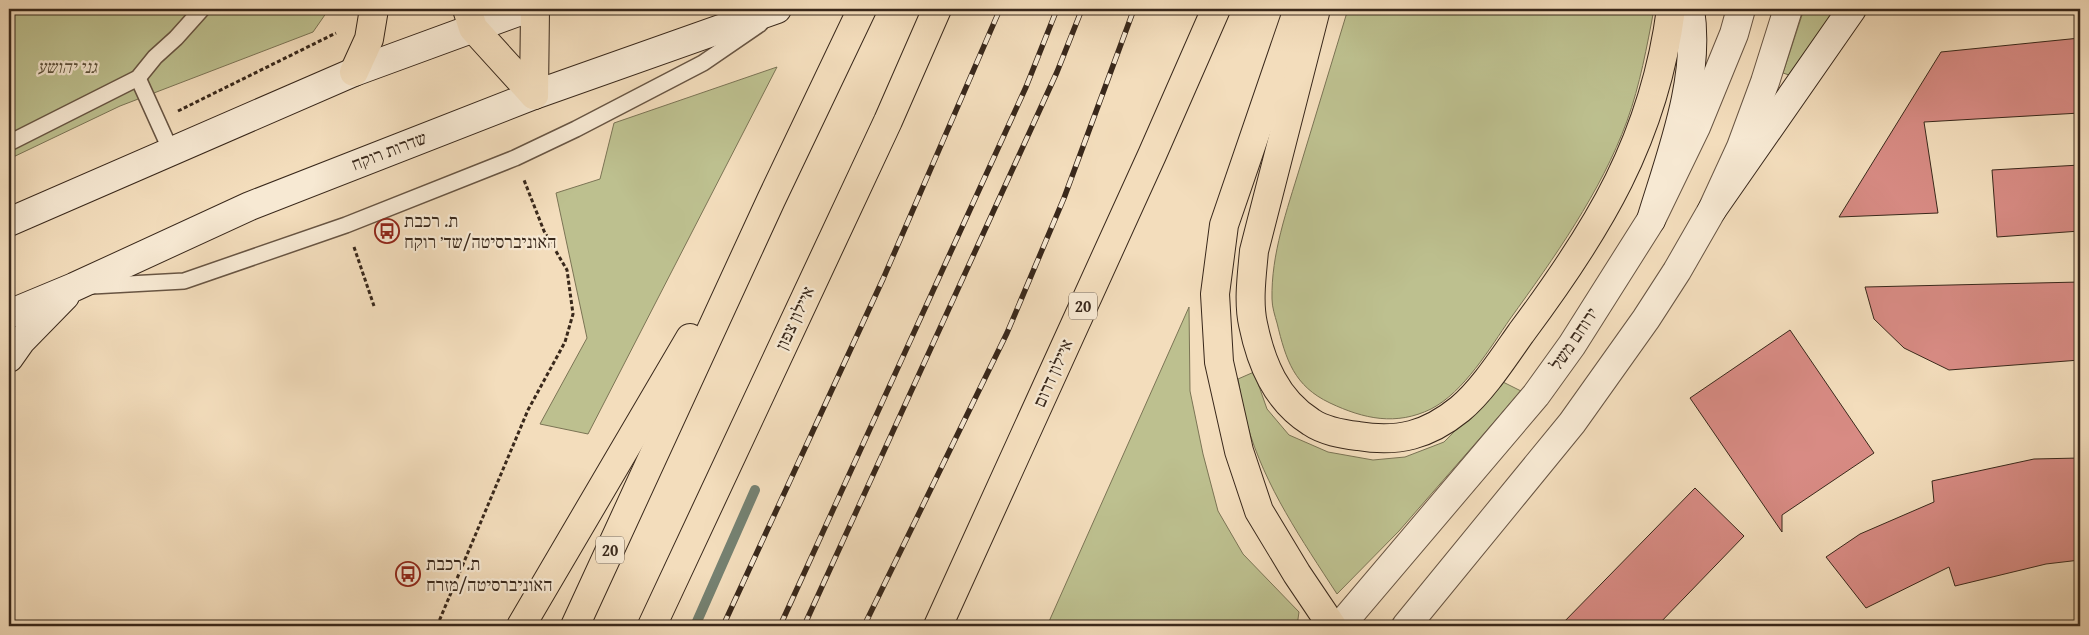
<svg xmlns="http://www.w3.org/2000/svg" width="2089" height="635" viewBox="0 0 2089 635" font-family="'Gentium Book Plus','Frank Ruhl Libre',serif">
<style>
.green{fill:#bdc08f;stroke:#7b7455}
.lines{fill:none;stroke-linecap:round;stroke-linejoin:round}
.stream{stroke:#758171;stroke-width:10}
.building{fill:#d88b84;stroke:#39281b}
.service-casing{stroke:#685543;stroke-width:18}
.tertiary-casing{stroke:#685543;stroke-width:30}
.secondary-casing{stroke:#39281b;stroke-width:30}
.motorway-casing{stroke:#39281b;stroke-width:30}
.path{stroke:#39281b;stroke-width:3;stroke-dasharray:4 2.5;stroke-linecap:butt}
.service{stroke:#f7e9d3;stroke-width:15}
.tertiary{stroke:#f7e9d3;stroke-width:28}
.secondary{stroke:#f7e9d3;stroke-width:28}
.motorway{stroke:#f3ddbc;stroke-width:28}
.rail-casing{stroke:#39281b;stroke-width:5.5}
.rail{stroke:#f7e9d3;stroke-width:4;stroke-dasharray:11;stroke-linecap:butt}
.labels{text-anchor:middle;stroke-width:4.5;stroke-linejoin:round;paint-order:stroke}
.shield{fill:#f7e9d3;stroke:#726252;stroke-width:1}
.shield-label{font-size:16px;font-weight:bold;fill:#39281b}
.park-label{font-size:18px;font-style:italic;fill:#5a4e38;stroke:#f7e9d3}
.street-label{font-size:18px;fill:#39281b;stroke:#f7e9d3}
.poi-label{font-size:18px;fill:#39281b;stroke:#f7e9d3;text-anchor:start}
</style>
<rect width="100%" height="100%" fill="#f3ddbc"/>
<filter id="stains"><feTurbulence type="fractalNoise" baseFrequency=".004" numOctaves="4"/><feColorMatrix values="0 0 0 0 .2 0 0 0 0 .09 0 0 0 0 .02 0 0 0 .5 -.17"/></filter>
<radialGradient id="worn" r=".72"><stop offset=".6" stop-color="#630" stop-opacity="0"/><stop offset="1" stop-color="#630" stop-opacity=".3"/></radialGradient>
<g class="green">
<polygon points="9,9 329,9 313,32 120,106 9,159"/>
<path d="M1348 9H1654C1647 46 1640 85 1627 121 1601 192 1554 258 1510 319 1490 348 1464 392 1431 409 1396 426 1364 419 1330 403 1294 386 1286 360 1277 323 1275 316 1272 307 1272 299 1271 254 1287 210 1300 167 1316 114 1332 62 1348 9Z"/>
<polygon points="1804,9 1840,9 1795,77 1783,73"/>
<polygon points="777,67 588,434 540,424 587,338 556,193 600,179 614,123"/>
<polygon points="1189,307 1190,391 1203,454 1218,511 1243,554 1299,612 1297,626 1047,626"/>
<path d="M1254 372 1267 409 1289 435 1328 452 1373 460 1405 457 1444 442 1503 382 1521 391 1399 531 1337 594C1302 540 1265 487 1247 424 1242 410 1241 394 1238 379Z"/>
</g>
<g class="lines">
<polyline class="stream" points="695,626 755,490"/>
</g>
<g class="building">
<polygon points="2080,38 2080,113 1924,122 1938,213 1839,217 1941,52"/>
<polygon points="2080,165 2080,231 1997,237 1992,170"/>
<polygon points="2080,282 2080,360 1949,370 1904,348 1874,319 1865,287"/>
<polygon points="1790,330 1874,453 1782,515 1782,532 1690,398"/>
<polygon points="2080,458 2080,560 2046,564 1955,586 1949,567 1866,608 1826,557 1860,534 1934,502 1932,481 2034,459"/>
<polygon points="1695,488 1744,536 1657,626 1560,626"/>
</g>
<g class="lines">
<defs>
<g id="service">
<polyline points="138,78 171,151"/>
<polyline points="9,143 138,78 155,57 176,38 202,9"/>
<polyline points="92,286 184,281 346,225 515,158 576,129 703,63 760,24"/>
</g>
<g id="tertiary">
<polyline points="1340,626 1536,395 1572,345 1651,220 1696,127 1734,34 1741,9"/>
<polyline points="1406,626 1572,423 1646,319 1677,271 1712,210 1741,147 1765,82 1788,9"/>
</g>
<g id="secondary">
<polyline points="1712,210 1852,9"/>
<path d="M1651 220C1671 154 1701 78 1690 9"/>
<polyline points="9,222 354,72 526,9"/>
<polyline points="9,314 74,287 250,206 534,95 777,9"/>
<polyline points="9,358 21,341 65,296"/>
</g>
<g id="motorway">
<polyline points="467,9 473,28 534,95"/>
<polyline points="1298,9 1224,225 1215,294 1219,362 1239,451 1259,511 1297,574 1332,626"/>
<path d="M1316 9 1254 251C1252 274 1248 301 1253 324 1261 363 1276 400 1311 422 1324 431 1342 434 1358 436 1398 443 1428 435 1460 409 1482 391 1504 357 1521 333 1598 230 1654 139 1671 9"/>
<polyline points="354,72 369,39 374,9"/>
<polyline points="534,95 535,9"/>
<polyline points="521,626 690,338"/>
<polyline points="575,626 771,200 862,9"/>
<polyline points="652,626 888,121 937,9"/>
<polyline points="938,626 1152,155 1216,9"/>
</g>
</defs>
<use href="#service" class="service-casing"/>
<use href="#tertiary" class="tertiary-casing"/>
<use href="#secondary" class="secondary-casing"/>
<use href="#motorway" class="motorway-casing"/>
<g class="path">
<polyline points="405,13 416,9"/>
<polyline points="178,111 336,33"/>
<polyline points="354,247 374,306"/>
<polyline points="437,626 528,410 565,342 573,314 567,270 544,231 524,180"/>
</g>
<use href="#service" class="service"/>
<use href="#tertiary" class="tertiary"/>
<use href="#secondary" class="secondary"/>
<use href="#motorway" class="motorway"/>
<defs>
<g id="rail">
<polyline points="723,626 883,279 1000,9"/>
<polyline points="780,626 1026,87 1057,9"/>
<polyline points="804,626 1057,72 1082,9"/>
<polyline points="864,626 1007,333 1064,198 1134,9"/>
</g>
</defs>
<use href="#rail" class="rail-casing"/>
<use href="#rail" class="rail"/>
</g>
<defs>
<symbol id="bus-ring" viewBox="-11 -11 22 22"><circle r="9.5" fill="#f7e9d3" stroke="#8f2418" stroke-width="1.5"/><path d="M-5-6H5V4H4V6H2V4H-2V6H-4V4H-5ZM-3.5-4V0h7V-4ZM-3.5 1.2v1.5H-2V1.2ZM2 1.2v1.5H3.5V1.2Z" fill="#8f2418"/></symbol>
</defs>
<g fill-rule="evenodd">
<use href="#bus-ring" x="373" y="217" width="28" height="28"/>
<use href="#bus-ring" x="394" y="560" width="28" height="28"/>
</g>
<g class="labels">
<g class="shield">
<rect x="1069" y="292.5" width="28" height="27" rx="4"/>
<rect x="596" y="536.5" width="28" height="27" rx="4"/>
</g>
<g class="shield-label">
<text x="1083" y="312">20</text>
<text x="610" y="556">20</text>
</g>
<g class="park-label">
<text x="67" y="73">גני יהושע</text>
</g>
<g class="street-label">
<text transform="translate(389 151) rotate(-21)" y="6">שדרות רוקח</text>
<text transform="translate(795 318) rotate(-65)" y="6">איילון צפון</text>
<text transform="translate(1574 339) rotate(-56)" y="6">ירוחם משל</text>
<text transform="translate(1053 373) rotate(-66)" y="6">איילון דרום</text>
</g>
<g class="poi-label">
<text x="404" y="227">ת. רכבת<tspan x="404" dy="21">האוניברסיטה/שד׳ רוקח</tspan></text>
<text x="426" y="570">ת. רכבת<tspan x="426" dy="21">האוניברסיטה/מזרח</tspan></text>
</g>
</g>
<rect width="2089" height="635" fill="none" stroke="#f3ddbc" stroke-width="30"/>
<rect x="10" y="10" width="2069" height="615" fill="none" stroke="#39281b" stroke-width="2.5"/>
<rect x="15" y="15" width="2059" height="605" fill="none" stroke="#39281b"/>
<rect width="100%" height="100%" filter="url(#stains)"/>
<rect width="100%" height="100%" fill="url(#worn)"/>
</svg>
